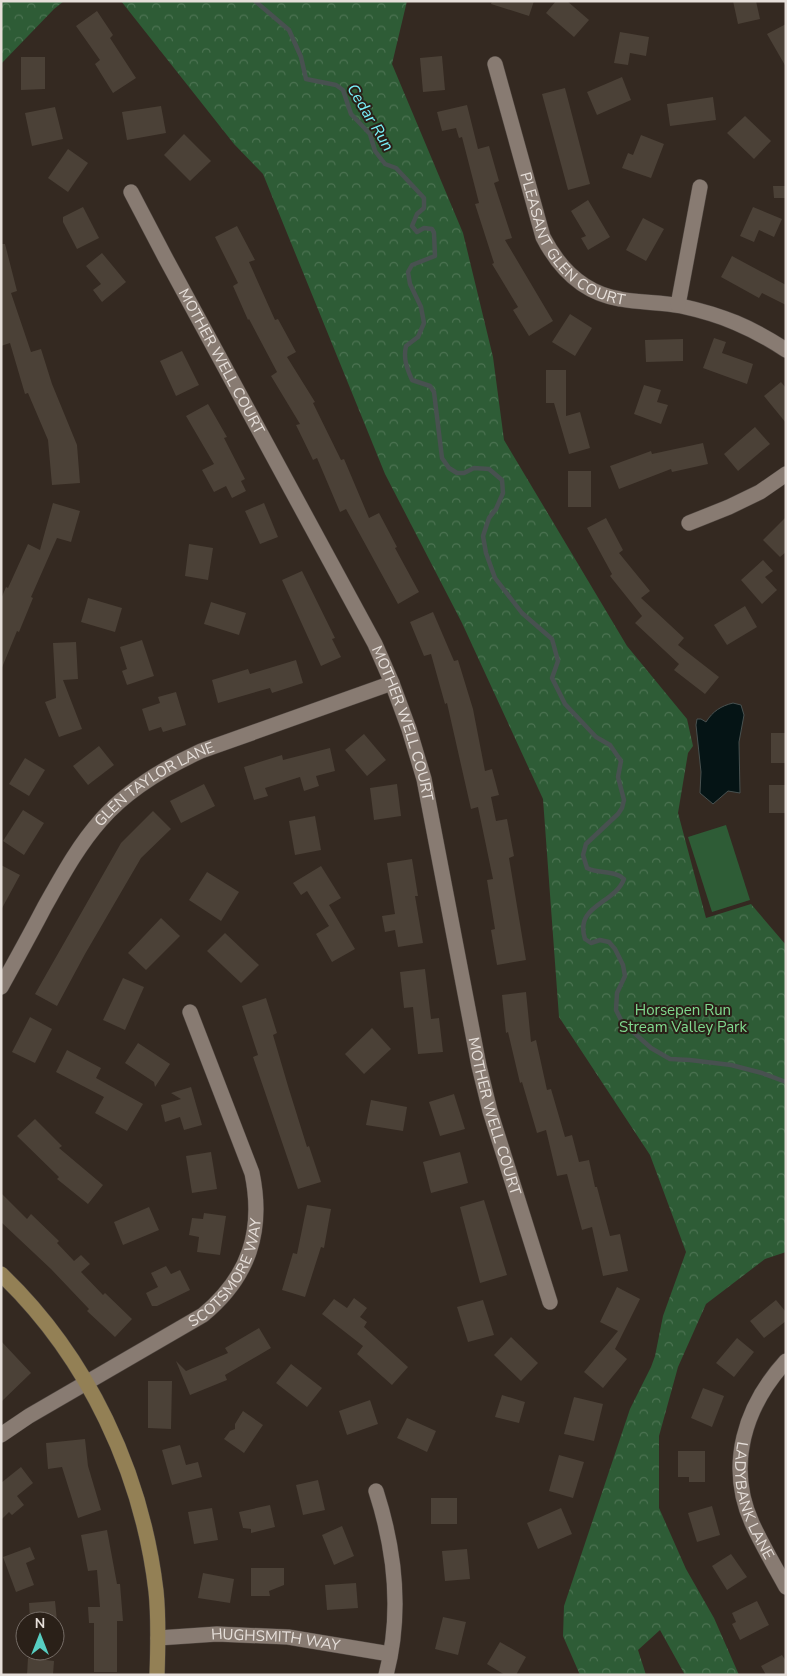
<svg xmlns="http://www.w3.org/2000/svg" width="787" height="1676" viewBox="0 0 787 1676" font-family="'Nunito Sans',sans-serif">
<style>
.green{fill:#2e5c36}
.forest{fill:url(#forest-crowns)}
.water{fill:#051415;stroke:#485150}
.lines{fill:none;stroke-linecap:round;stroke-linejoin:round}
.stream{stroke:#485150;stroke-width:4.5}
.building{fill:#4b4137}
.street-casing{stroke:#504741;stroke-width:16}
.secondary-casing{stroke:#504741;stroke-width:16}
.street{stroke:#887b72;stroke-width:15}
.secondary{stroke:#938055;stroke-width:15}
.labels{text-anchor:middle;stroke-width:4;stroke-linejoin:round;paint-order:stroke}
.street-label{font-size:15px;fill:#e6dfda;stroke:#2a2018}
.park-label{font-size:15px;fill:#80d98e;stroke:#2a2018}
.water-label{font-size:16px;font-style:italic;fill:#7af2fb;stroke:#2a2018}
</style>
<defs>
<pattern id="forest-crowns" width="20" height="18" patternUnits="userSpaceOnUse" patternTransform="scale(1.25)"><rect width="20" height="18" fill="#2e5c36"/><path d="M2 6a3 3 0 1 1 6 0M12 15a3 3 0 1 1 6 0" fill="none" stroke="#4c7352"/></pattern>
</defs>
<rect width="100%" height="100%" fill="#342921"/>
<polygon class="green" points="726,825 750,900 712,912 688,837"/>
<g class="forest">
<polygon points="1,1 64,1 54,9 1,64"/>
<polygon points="121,1 407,1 392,64 463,233 493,357 504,440 627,646 687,719 693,746 688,753 678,813 706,918 751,904 786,945 786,1252 765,1259 706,1304 678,1367 659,1436 659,1508 686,1569 714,1618 739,1675 685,1675 660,1630 638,1650 646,1675 580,1675 563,1636 564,1606 630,1409 651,1367 655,1356 663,1316 686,1252 650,1155 559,1017 543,799 462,623 385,474 263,174 234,144"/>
</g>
<path class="water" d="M733 703 741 705 744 715 739 742 740 793 728 791 713 804 700 793 701 772 696 725 697 719H701L706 722C713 711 721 706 733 703Z"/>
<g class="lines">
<path class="stream" d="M255 1 289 30 301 57 306 79 336 85 343 90 351 114 370 134 375 151 385 164 396 168 424 198V208L417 214 412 226 417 232 424 228 432 229 434 233 435 256 412 265 408 272 410 284 421 307 424 323 418 337 406 346C403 359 407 368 412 380L430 386 434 392 442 458 449 468 457 473H464L474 468 489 469 502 480 503 493 496 509 489 518 483 536 486 553 495 578 522 613 552 639 558 661 552 678 565 704 596 737 610 745 621 761 618 777 624 800 622 808 618 814 586 844 583 855 587 868C598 874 615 870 624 879 615 904 574 905 585 939L591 943 600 940 609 942 615 949 623 965 625 976 617 993 616 1010 622 1022 651 1048 670 1059 690 1060 731 1065 762 1073 786 1082"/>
</g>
<g class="building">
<polygon points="492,1 534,1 529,16 491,4"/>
<polygon points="556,1 567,1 589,20 574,37 546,13"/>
<polygon points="733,1 756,1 760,19 738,24"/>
<polygon points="97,11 113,35 110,38 136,78 113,93 95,64 100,60 76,26"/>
<polygon points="786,24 786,67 767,34"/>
<polygon points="620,32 649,37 646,56 630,53 628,65 614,63"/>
<polygon points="442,56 445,90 423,92 420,58"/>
<polygon points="21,57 45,57 45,89 21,90"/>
<polygon points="622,77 631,100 597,115 587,92"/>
<polygon points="565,88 590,184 568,190 542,94"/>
<polygon points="713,97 716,120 670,126 667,104"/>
<polygon points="467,105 478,149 489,146 499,181 494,183 512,238 505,240 553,321 529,336 513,310 518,307 492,264 494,263 475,204 479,203 462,137 459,138 456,128 442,131 437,112"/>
<polygon points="161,106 166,133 127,140 122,112"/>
<polygon points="55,107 63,139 32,146 25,113"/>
<polygon points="745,116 771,141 754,159 727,133"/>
<polygon points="184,134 211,161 190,181 164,155"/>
<polygon points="641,135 664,144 651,178 622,168 628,153 633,155"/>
<polygon points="68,149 88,163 68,192 48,178"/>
<polygon points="773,186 786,186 786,198 774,198"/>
<polygon points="588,200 610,237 588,250 581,238 586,236 571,211"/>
<polygon points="83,207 99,238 77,249 63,222 63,217"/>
<polygon points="753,207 782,219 774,237 759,230 754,242 740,236"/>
<polygon points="643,218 664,229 646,261 626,250"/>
<polygon points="237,226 255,260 249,262 275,320 278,319 296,352 287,357 315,402 313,403 341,460 344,459 369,518 379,513 397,547 395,548 419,592 398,604 346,509 340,512 317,458 313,460 296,425 300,424 271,376 277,372 249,319 248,320 233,286 238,283 215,237"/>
<polygon points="1,244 5,244 17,291 11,293 31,352 41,349 52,384 77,445 80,483 52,485 48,440 28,393 25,394 10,343 1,346"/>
<polygon points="102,253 126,282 102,302 93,290 101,284 86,266"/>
<polygon points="732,256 786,285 786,305 762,293 759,298 721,277"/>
<polygon points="570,314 592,328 575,356 552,342"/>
<polygon points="714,338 726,342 722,353 753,364 747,384 703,368"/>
<polygon points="683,339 683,361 646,362 645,340"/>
<polygon points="182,351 199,385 176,396 160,361"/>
<polygon points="546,370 566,370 566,416 580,412 590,448 569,454 554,403 546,403"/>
<polygon points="781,382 786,388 786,423 764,396"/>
<polygon points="644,385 661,390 657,402 668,405 661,424 634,414"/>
<polygon points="208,404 227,437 224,438 245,479 241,481 246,491 232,498 226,486 214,492 202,470 214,464 186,416"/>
<polygon points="755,427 770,444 738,471 724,454"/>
<polygon points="703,443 708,464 672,472 671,469 619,489 610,466 651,451 652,454"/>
<rect x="568" y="471" width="23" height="36"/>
<polygon points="53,503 80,511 71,542 57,538 31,597 33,598 19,632 17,631 1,670 1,599 6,587 8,588 28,544 40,550"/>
<polygon points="264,503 278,537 260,544 245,511"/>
<polygon points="786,517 786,552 780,557 763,540"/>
<polygon points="606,518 623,550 619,553 650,591 641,598 684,638 678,645 719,677 705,694 674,670 679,664 635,623 642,616 610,576 612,574 587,528"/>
<polygon points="189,544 213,548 208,580 185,576"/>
<polygon points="763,560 773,571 765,577 777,590 762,604 741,580"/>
<polygon points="302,571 335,638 332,639 341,657 321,666 282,580"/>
<polygon points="88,598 122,608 115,632 81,622"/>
<polygon points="211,602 246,613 239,635 204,624"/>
<polygon points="745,606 757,627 727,645 714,625"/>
<polygon points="433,612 454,661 458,660 473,709 485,771 492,769 499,795 491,797 496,821 507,819 514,856 509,858 526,960 497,965 491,930 495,929 487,880 493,879 478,807 471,809 447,703 445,704 431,654 424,656 410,622"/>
<polygon points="142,640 154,676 127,685 122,671 127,669 120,647"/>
<polygon points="76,642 78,679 63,680 82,729 59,737 45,702 56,698 53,643"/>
<polygon points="296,660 303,683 272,693 270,688 218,703 212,680 248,669 250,674"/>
<polygon points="176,692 186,725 163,732 161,727 149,731 142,709 160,703 158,697"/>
<rect x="771" y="733" width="15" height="30"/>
<polygon points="364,734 386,760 367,776 345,750"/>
<polygon points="99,746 114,765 88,785 73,766"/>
<polygon points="330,748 335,771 316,776 319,786 304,791 300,777 265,788 268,796 254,800 244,767 282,755 283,760"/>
<polygon points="25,758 45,770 29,796 9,784"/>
<polygon points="204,784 215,806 181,823 170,801"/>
<polygon points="397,784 401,816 374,820 370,788"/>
<rect x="769" y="785" width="17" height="28"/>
<polygon points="23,810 44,823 24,855 3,841"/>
<polygon points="153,811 171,829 141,858 85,954 57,1006 35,994 121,843"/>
<polygon points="315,816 321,850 295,855 289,821"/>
<polygon points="412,859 418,896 415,896 423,943 398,947 395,930 385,932 382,916 395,914 387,863"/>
<polygon points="1,865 20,875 1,910"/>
<polygon points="321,866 341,898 329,905 355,949 332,962 316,934 329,926 307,891 301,895 293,883"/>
<polygon points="207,872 239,892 221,921 189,900"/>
<polygon points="161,918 180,936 146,970 128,953"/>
<polygon points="225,933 259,965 241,983 207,951"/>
<polygon points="425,969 431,1019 439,1018 443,1052 418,1054 413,1007 404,1008 400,972"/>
<polygon points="123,978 144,987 125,1030 103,1020"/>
<polygon points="526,992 531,1042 536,1040 547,1090 551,1089 565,1137 572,1135 579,1162 589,1160 595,1187 597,1187 610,1236 620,1234 628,1271 603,1276 592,1227 582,1230 567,1174 557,1176 546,1130 537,1133 522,1082 520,1083 508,1032 506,1033 502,995"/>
<polygon points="266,998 277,1033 273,1035 288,1086 307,1147 309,1146 321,1182 298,1189 253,1057 258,1055 242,1006"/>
<polygon points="30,1017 52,1029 35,1063 12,1052"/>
<polygon points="372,1028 391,1049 364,1074 345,1054"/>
<polygon points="138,1043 170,1064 155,1087 154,1082 125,1063"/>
<polygon points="67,1050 101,1068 96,1078 143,1104 127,1131 95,1113 104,1097 56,1072"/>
<polygon points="191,1087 202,1125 184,1130 180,1117 165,1122 161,1105 181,1099 171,1093"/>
<polygon points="454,1094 465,1129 440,1136 429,1102"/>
<polygon points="371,1100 407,1107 403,1131 366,1125"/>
<polygon points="35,1119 62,1146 59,1148 103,1185 88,1204 57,1179 59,1177 17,1136"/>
<polygon points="211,1152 217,1189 192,1193 186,1156"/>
<polygon points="460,1152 468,1183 431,1193 423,1162"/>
<polygon points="1,1193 27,1219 31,1214 59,1241 57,1243 74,1261 81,1255 90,1264 81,1272 103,1295 105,1293 132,1319 115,1337 87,1311 89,1309 51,1269 1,1222"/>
<polygon points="484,1200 507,1275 480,1283 460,1207"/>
<polygon points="307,1205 331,1209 324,1248 321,1247 305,1297 282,1290 293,1253 297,1254"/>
<polygon points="149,1207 159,1230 123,1245 114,1222"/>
<polygon points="204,1213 226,1216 220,1255 197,1252 199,1237 189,1235 192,1218 203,1219"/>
<polygon points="166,1266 171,1274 180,1270 190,1290 157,1306 152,1306 146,1293 158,1287 151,1273"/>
<polygon points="617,1287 640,1299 615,1349 627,1359 603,1388 584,1372 618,1331 600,1322"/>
<polygon points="354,1298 367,1308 360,1317 367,1322 364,1327 408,1367 392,1385 357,1354 363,1346 322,1314 334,1299 347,1308"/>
<polygon points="483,1300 494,1335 468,1342 457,1307"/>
<polygon points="776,1300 786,1312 786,1321 764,1338 750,1321"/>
<polygon points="259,1328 271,1348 225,1375 227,1380 190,1395 176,1361 186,1371 228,1353 225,1348"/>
<polygon points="511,1337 538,1363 521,1381 494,1355"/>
<polygon points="737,1338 754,1352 734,1377 716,1363"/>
<polygon points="1,1341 31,1373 1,1402"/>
<polygon points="291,1364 322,1388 307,1407 276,1383"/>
<polygon points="148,1381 172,1381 171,1429 148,1428"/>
<polygon points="703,1388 724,1396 712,1427 691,1418"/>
<polygon points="502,1395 525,1402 519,1423 495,1417"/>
<polygon points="574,1397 603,1404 594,1441 564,1434"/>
<polygon points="370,1400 378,1424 347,1435 339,1411"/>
<polygon points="243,1411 263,1425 244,1453 224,1439 230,1431 235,1429 235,1424"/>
<polygon points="407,1418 436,1431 427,1452 397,1438"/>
<polygon points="85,1439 88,1466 101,1510 78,1518 62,1467 48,1469 46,1443"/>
<polygon points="180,1445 186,1465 198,1462 202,1477 172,1485 162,1450"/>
<polygon points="678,1451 705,1451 705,1482 689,1482 689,1477 678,1477"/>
<polygon points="559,1455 584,1462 573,1498 549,1491"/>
<polygon points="21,1467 33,1483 17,1496 24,1505 12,1515 9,1512 1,1520 1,1483"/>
<polygon points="318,1480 325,1510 303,1515 296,1485"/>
<rect x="431" y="1498" width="26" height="26"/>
<polygon points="270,1505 275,1527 251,1533 251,1529 243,1528 239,1512"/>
<polygon points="712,1506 720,1535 697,1542 688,1513"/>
<polygon points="212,1508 218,1540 194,1544 188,1512"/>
<polygon points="561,1508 572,1534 538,1549 527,1523"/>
<polygon points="342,1526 354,1556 334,1565 322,1535"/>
<polygon points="107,1530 117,1584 120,1584 123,1621 117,1621 117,1672 94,1672 94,1623 89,1623 88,1607 100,1607 97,1570 88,1571 81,1535"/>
<polygon points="30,1547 35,1559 26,1563 34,1585 16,1592 3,1557"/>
<polygon points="467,1549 470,1579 445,1581 442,1551"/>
<polygon points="731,1554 747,1577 727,1590 712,1566"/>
<polygon points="251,1568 284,1568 284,1585 269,1591 270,1596 251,1596"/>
<polygon points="203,1573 234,1579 230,1603 198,1598"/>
<polygon points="356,1583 358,1608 327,1610 325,1585"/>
<polygon points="55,1601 57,1621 30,1621 29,1603"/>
<polygon points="757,1601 769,1625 740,1640 732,1624 736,1622 732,1613"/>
<polygon points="443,1617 466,1622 458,1655 435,1649"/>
<polygon points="500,1642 526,1657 516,1675 505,1675 487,1664"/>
<polygon points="782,1655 786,1661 786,1675 766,1675 761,1666"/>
<polygon points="28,1658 54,1661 53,1675 27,1675"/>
</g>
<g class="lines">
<defs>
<g id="street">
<path id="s1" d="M495 64 543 237C559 268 583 293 620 299 640 303 661 302 681 306 722 315 751 327 786 350"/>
<path id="s2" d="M131 192 165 257 375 644 392 683 409 729 424 779 479 1066 490 1111 550 1302"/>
<polyline points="678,305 700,187"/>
<polyline points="689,523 729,507 760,492 786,474"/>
<path id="s3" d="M1 987C16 960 31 933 45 906 62 876 78 846 101 820 128 789 164 768 201 751L392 683"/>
<path id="s4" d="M786 1361C745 1406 726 1465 752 1523 762 1545 774 1565 786 1587"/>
<path id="s5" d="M1 1435 29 1416 203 1315C249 1277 264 1231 252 1173L190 1012"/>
<path d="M376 1491C395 1550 402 1614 386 1675"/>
<path id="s6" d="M158 1638 217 1634 288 1637 390 1654"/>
</g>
<path id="secondary" d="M1 1274C88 1357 142 1473 156 1591 159 1619 158 1647 157 1675"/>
</defs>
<use href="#street" class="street-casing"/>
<use href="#secondary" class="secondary-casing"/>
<use href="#street" class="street"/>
<use href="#secondary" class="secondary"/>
</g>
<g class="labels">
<g class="street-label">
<text dy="5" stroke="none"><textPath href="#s1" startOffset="200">PLEASANT GLEN COURT</textPath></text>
<text dy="5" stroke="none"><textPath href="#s2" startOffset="192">MOTHER WELL COURT</textPath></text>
<text dy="5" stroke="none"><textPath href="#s2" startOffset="598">MOTHER WELL COURT</textPath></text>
<text dy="5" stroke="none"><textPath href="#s3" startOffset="260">GLEN TAYLOR LANE</textPath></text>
<text dy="5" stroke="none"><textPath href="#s2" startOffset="1002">MOTHER WELL COURT</textPath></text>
<text dy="5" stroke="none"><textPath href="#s5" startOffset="284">SCOTSMORE WAY</textPath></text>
<text dy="5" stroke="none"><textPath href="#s4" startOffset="154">LADYBANK LANE</textPath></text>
<text dy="5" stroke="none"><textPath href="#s6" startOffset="118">HUGHSMITH WAY</textPath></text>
</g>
<g class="park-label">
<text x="683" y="1015">Horsepen Run<tspan x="683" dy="17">Stream Valley Park</tspan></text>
</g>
<g class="water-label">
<text transform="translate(371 117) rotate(59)" y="6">Cedar Run</text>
</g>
</g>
<rect width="787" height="1676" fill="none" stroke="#e6dfda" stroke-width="5"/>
<g transform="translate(40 1636)"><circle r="24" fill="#2a2018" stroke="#756c66"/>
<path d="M0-4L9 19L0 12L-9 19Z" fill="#57cec2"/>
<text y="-8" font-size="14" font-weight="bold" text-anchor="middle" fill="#e6dfda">N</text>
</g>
</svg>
